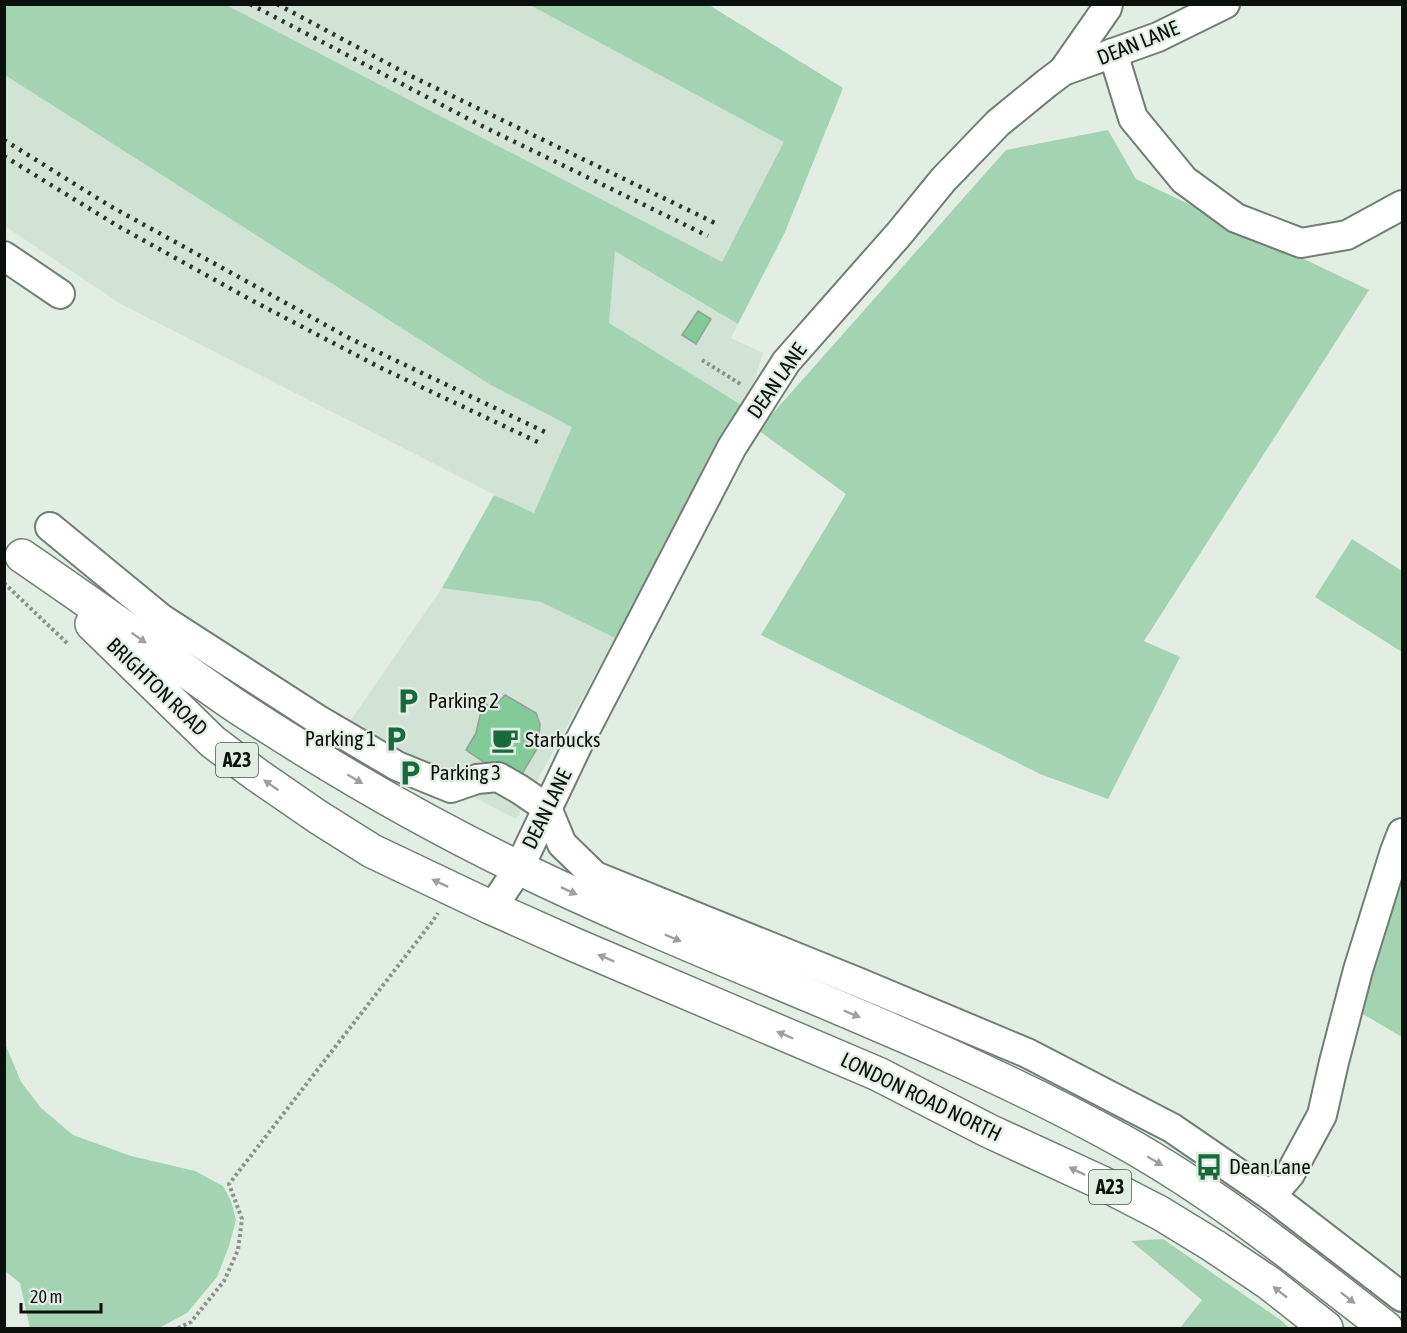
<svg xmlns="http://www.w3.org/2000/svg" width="1407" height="1333" viewBox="0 0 1407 1333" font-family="'Asap Condensed',sans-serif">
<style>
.built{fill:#d0e3d4}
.green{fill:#a4d3b1}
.building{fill:#82ca98;stroke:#94a097;stroke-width:1.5}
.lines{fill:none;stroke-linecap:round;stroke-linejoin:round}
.minor-casing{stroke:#727e75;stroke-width:32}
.highway-casing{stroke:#727e75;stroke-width:36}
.path{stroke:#89928b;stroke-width:4;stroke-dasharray:3 3;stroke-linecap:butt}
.minor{stroke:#fff;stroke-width:28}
.highway{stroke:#fff;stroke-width:33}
.rail{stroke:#2d322e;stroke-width:4.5;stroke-dasharray:3 6;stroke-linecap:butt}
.oneway{fill:#9e9f9e}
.labels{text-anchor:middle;stroke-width:4.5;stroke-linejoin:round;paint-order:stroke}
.shield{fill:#e2eee4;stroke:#4c534e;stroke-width:1.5}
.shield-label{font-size:20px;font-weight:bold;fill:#0c100d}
.street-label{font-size:21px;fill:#0c100d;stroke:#e2eee4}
.poi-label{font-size:21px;fill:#0c100d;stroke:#e2eee4;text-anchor:start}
</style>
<rect width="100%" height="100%" fill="#e2eee4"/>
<g class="built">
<polygon points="4,5 530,5 785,142 735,321 738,324 731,338 763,353 746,408 728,398 609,553 119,303 5,226"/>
<polygon points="442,588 542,602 615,638 516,819 344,730"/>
</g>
<g class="green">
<polygon points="4,5 226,5 722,262 784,142 530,5 709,5 843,88 785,232 738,324 615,251 609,323 746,408 615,638 541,602 442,588 494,495 534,513 572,427 491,385 5,75"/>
<polygon points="1108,130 1136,179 1369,290 1144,641 1180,657 1108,799 1040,774 761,635 846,494 758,430 1006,150"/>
<polygon points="1352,539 1402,571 1402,652 1315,597"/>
<polygon points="1402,883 1402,1037 1356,1010"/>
<polygon points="4,1041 21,1082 41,1108 73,1135 131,1156 195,1171 223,1186 231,1201 236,1220 229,1246 217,1277 187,1313 159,1328 30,1328 20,1283 5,1271"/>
<polygon points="1163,1239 1282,1321 1289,1328 1180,1328 1202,1300 1131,1241"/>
</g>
<g class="building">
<polygon points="698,311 711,319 696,344 682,335"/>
<polygon points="505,695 536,713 540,724 538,747 516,784 466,750 476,733 483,702 493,708"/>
</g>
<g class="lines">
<defs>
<g id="minor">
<polyline points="1113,53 1133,118 1184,180 1236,218 1301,243 1347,235 1402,205"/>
<polyline points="1063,71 1107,8 1108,4"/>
<polyline points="4,256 60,294"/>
<polyline points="50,527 162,619 317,719 358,743 397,766 451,788 477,779 498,777 519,789 547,808 562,844 595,876 860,983 1027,1053 1172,1128 1271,1196 1402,1297"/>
<polyline points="492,908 519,868 579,742 732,447 786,362 899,234 943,180 998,123 1047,83 1063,71 1158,37 1225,4"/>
<polyline points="1271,1196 1290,1174 1322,1115 1334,1062 1358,970 1395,851 1402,833"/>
</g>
<g id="highway">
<path d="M22 556C70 589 117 622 165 656 188 672 212 690 236 706 326 765 420 820 517 867 716 964 928 1034 1122 1141 1217 1194 1301 1262 1386 1328"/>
<polyline points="92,624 213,742 257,775 318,817 372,851 492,908 575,945 878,1074 989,1131 1100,1182 1160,1213 1214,1246 1269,1283 1326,1328"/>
</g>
</defs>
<use href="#minor" class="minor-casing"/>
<use href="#highway" class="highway-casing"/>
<g class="path">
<polyline points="702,360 742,385"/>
<polyline points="4,583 68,644"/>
<polyline points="178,1328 191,1322 224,1281 238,1250 242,1219 229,1184 432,922 438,913"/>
</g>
<use href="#minor" class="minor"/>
<use href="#highway" class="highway"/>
<g class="rail">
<polyline points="250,4 480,125 708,236"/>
<polyline points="277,4 411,76 715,223"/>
<polyline points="4,140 110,206 351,339 545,432"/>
<polyline points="4,156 116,225 251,300 379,367 542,444"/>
</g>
</g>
<defs><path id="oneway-solid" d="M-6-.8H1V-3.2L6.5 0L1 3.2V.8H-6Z" transform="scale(1.5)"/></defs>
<g class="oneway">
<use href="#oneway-solid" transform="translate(139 638) rotate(35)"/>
<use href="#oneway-solid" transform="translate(355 779) rotate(30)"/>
<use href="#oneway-solid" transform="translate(271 785) rotate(-145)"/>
<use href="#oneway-solid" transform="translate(440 883) rotate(-155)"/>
<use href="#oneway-solid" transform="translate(569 891) rotate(25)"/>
<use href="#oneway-solid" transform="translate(673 938) rotate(23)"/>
<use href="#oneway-solid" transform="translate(606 958) rotate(-157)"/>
<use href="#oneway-solid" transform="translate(852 1014) rotate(23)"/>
<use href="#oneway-solid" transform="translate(785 1035) rotate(-157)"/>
<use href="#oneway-solid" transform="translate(1155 1161) rotate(30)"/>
<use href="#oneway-solid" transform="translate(1077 1171) rotate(-154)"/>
<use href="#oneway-solid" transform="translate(1280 1292) rotate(-142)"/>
<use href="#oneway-solid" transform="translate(1348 1298) rotate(38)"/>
</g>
<defs>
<symbol id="parking-bare" viewBox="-9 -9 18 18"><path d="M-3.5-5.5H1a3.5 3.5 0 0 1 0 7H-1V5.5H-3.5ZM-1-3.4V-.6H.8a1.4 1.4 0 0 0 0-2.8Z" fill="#196a3b" stroke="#e2eee4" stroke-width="2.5" paint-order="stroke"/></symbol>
<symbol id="cafe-bare" viewBox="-9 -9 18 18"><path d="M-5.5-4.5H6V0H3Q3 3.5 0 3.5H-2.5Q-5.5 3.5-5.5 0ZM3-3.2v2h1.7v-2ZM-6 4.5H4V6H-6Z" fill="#196a3b" stroke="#e2eee4" stroke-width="2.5" paint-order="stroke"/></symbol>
<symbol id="bus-bare" viewBox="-9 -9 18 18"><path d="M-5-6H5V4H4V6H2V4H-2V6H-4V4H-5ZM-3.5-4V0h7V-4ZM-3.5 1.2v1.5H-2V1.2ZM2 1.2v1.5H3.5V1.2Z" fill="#196a3b" stroke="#e2eee4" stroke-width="2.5" paint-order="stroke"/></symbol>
</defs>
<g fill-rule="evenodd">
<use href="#parking-bare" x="389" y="682" width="38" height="38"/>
<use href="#parking-bare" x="377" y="720" width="38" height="38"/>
<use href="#cafe-bare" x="486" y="721" width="38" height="38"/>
<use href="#parking-bare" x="391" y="754" width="38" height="38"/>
<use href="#bus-bare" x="1190" y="1148" width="38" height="38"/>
</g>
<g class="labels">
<g class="shield">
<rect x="216" y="743" width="42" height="34" rx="4.5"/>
<rect x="1089" y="1170" width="42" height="34" rx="4.5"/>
</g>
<g class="shield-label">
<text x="237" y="767">A23</text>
<text x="1110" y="1194">A23</text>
</g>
<g class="street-label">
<text transform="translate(1138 43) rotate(-22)" y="7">DEAN LANE</text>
<text transform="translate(777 381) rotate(-55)" y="7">DEAN LANE</text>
<text transform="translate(157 687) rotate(44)" y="7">BRIGHTON ROAD</text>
<text transform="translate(547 809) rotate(-64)" y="7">DEAN LANE</text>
<text transform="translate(921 1097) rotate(26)" y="7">LONDON ROAD NORTH</text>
</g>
<g class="poi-label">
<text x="428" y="708">Parking 2</text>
<text x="376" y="746" text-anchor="end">Parking 1</text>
<text x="525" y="747">Starbucks</text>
<text x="430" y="780">Parking 3</text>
<text x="1229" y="1174">Dean Lane</text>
</g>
</g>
<rect width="1407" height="1333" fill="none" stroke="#0c100d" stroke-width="12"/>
<path d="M21 1303v9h80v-9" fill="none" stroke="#0c100d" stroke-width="3"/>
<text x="30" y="1303" font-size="18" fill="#0c100d" stroke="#e2eee4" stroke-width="4.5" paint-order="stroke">20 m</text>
</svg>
